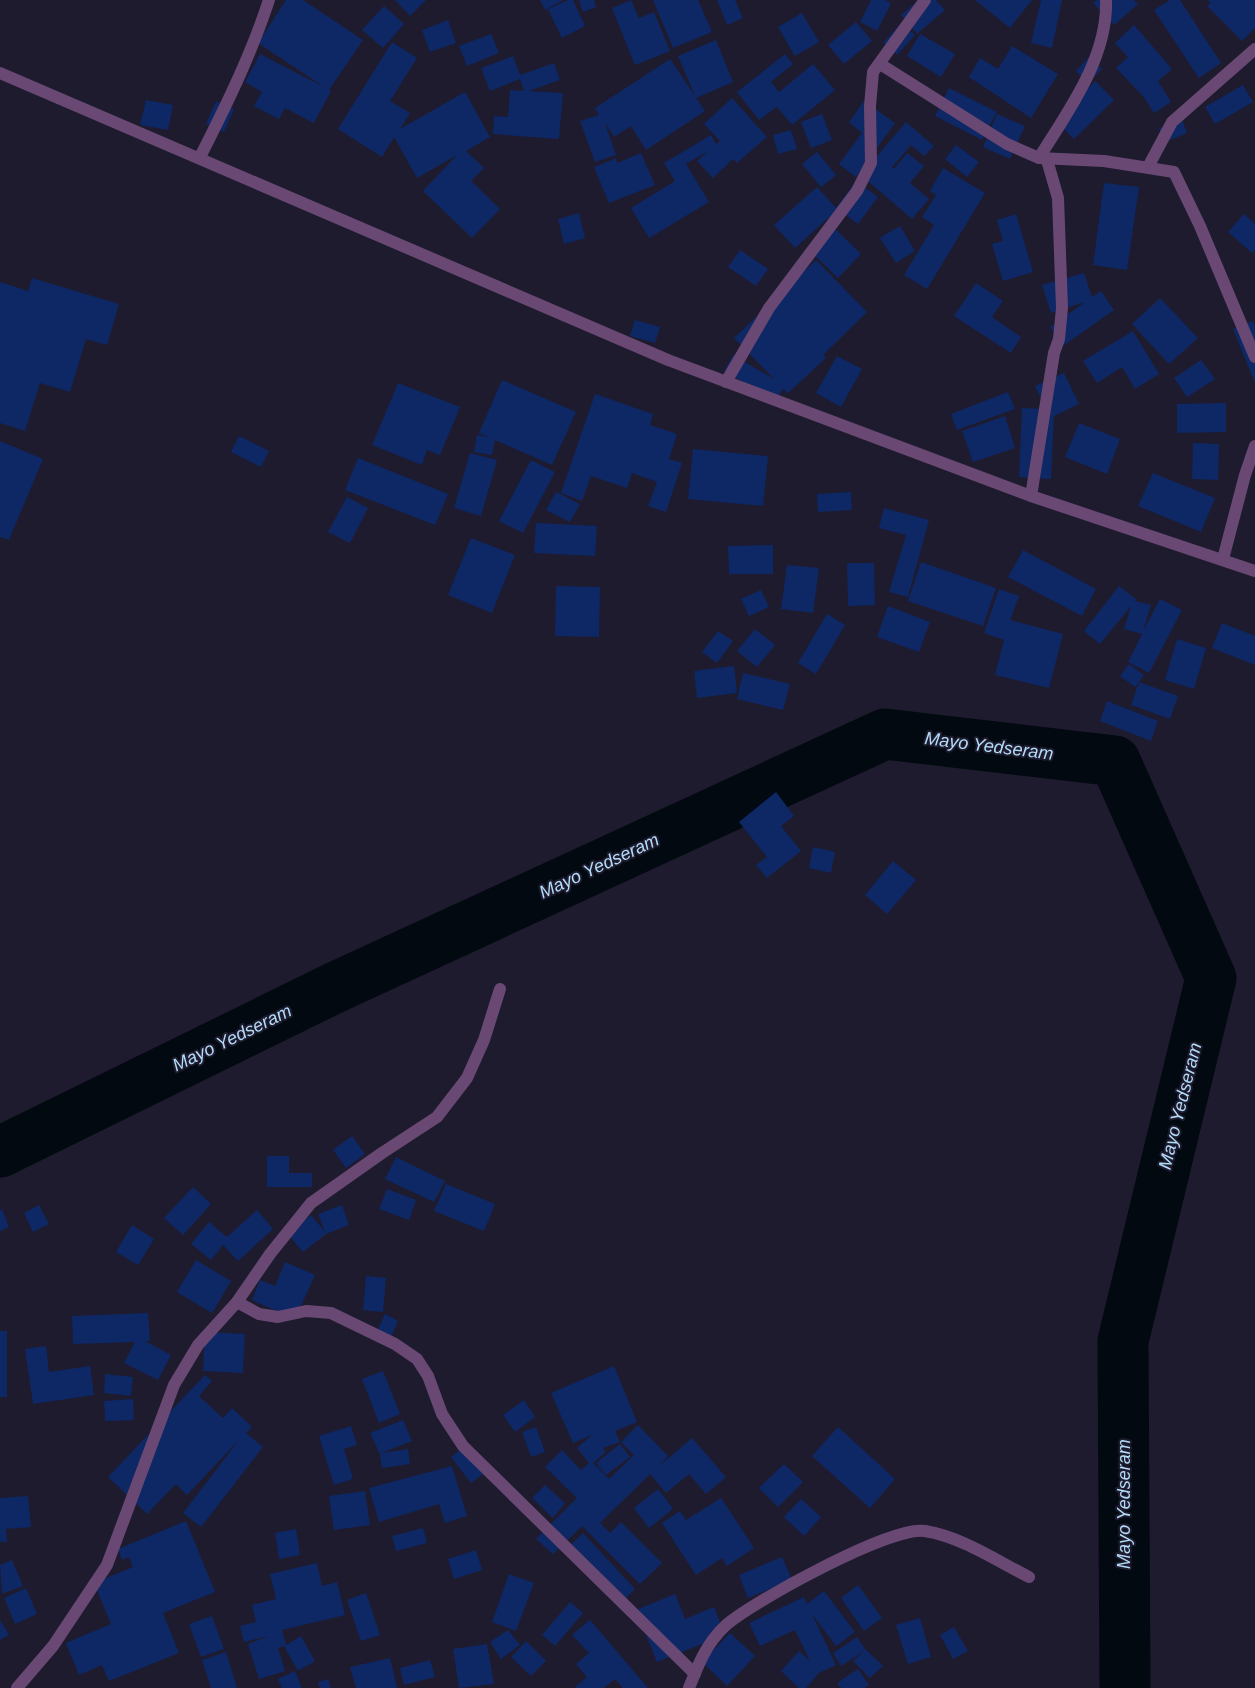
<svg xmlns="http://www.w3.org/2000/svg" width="1255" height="1688" viewBox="0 0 1255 1688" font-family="Arial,sans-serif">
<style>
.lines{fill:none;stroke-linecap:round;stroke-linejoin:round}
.river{stroke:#020910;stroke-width:51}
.building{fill:#0e2765}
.minor{stroke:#694974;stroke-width:12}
.labels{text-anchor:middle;stroke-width:4;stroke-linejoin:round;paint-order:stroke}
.water-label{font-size:18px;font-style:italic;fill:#b3dcf8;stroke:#1e1b2e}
</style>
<rect width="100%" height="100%" fill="#1e1b2e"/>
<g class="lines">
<polyline class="river" points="0,1152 334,988 885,734 1115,761 1211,978 1123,1341 1125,1688"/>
</g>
<g class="building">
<polygon points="286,0 303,0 363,40 329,90 331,91 314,123 285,108 279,119 254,106 262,92 245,82 260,54 324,87 258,43"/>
<polygon points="395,0 426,0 410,16"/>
<polygon points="540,0 563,0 545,10"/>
<polygon points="568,0 573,0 585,26 562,38 548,9"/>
<polygon points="579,0 594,0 596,7 583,12"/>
<polygon points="631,0 639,18 654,12 670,51 635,65 612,8"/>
<polygon points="653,0 698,0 712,32 673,48"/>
<polygon points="717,0 735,0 743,18 727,25"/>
<polygon points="871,0 885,0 891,3 877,31 860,22"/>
<polygon points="919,0 936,0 945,10 917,34 901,15"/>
<polygon points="975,0 1032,0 1010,28"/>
<polygon points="1041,0 1062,0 1052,48 1031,43"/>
<polygon points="1097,0 1134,0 1138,4 1114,25 1093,3"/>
<polygon points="1170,0 1180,0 1221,63 1199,78 1154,10"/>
<polygon points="1207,0 1255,0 1255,28 1242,41 1207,6 1211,3"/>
<polygon points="384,6 404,24 383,48 362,30"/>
<polygon points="802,13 819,42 795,56 778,27"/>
<polygon points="448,20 456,43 430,52 422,30"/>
<polygon points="856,22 872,41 844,64 828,45"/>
<polygon points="901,23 915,35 897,55 883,43"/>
<polygon points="1134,25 1172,69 1158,81 1171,102 1154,113 1143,96 1116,68 1128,57 1115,43"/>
<polygon points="491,34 499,53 467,66 459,46"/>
<polygon points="920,34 955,54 941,77 907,56"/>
<polygon points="716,40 733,82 696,98 705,111 646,150 631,126 614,137 605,123 616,155 595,162 580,121 599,115 595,108 670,59 695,96 678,56"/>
<polygon points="392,42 417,58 390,101 410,113 400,129 465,92 490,137 466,151 484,168 471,181 500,209 472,238 423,191 457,155 417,178 394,137 382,157 338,129"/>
<polygon points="1012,46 1058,74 1031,118 969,77 980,58 998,69"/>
<polygon points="785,54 793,64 771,82 779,92 813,64 835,90 792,125 777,107 759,120 737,92"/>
<polygon points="513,56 520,75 554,63 560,80 529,91 563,93 559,139 493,134 494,116 508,117 510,90 524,91 520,79 490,91 481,68"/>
<polygon points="1089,57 1102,69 1088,83 1076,71"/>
<polygon points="1095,81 1114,100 1074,139 1056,121"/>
<polygon points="1243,85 1253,102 1215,124 1205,107"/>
<polygon points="949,88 997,112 982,140 935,116"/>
<polygon points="732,98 767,137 737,163 733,159 713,178 697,161 708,151 686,164 709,202 649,238 631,208 675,181 664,163 711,135 716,144 720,141 704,124"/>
<polygon points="146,100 173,105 168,130 140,125"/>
<polygon points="216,101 234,109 224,132 206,124"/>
<polygon points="864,101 895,123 856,177 839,164 862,133 849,122"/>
<polygon points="822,114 832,140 811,148 801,122"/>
<polygon points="997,114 1025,126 1010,159 983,147"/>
<polygon points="1182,119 1187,133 1165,142 1159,128"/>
<polygon points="906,122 934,146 924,156 911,145 892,167 894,169 907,153 924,166 910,183 929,199 912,219 861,175"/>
<polygon points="791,130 797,149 778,154 773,135"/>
<polygon points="956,145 979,162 967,177 945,159"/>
<polygon points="817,152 836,175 821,187 802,164"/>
<polygon points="641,153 655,185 609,203 594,167 616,158 617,163"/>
<polygon points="943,168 985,193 927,289 904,275 934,225 922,217 936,195 930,191"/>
<polygon points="856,181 878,197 858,224 838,209 795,248 774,225 817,187 836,208"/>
<polygon points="1104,183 1139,187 1127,270 1093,265"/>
<polygon points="579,213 585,238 564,244 558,219"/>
<polygon points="1016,214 1033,272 1003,281 992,244 1003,241 997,220"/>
<polygon points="1244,214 1255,224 1255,250 1252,253 1228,232"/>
<polygon points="830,224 861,254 838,278 807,248"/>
<polygon points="900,226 915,251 896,263 880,238"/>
<polygon points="740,250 768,269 756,286 728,267"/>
<polygon points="816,260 867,312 823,355 826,358 788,393 783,389 776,401 724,371 733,355 774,379 734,338"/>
<polygon points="1084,273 1092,297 1101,291 1114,310 1063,346 1050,327 1085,302 1051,313 1042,285"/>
<polygon points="32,278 119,304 107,345 86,339 70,392 40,383 25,431 0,423 0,282 28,291"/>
<polygon points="976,283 1003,301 992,317 1021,337 1011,353 954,316"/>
<polygon points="1160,298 1198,338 1169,364 1132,324"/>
<polygon points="635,320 660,327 655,343 630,336"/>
<polygon points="1253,321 1255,327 1255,383 1233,329"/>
<polygon points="1133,331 1159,374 1135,389 1122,367 1097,383 1083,361"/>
<polygon points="837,356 862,369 841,407 816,393"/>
<polygon points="1201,360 1215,379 1187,397 1174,378"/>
<polygon points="1064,373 1079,404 1054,416 1051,479 1019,477 1022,408 1046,409 1035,386"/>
<polygon points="502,380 576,412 552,465 495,440 492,455 474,452 477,435 489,437 479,433"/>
<polygon points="398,383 460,407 440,455 427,450 422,465 372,445"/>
<polygon points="1008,392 1015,409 957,430 951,414"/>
<polygon points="595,394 653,414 650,425 677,434 669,459 682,463 666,512 648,506 657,482 632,473 627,488 591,476 582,501 561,493"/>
<polygon points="1226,403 1226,432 1177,433 1177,404"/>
<polygon points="1005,416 1015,448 973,462 962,431"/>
<polygon points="1079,423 1120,439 1107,474 1065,457"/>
<polygon points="239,436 269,451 261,467 231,452"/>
<polygon points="0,441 43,459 9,540 0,537"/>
<polygon points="1193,443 1219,444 1218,480 1192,479"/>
<polygon points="693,449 768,456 763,506 688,499"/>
<polygon points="470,453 497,460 481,516 454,508"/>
<polygon points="358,458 448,494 435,525 345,490"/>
<polygon points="531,460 555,472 523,533 499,521"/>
<polygon points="1153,473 1215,498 1201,532 1138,506"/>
<polygon points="556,492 580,504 570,522 546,510"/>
<polygon points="851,492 852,510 818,512 817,494"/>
<polygon points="347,497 368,508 350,543 328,532"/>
<polygon points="884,508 929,520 908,597 889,592 906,535 879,528"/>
<polygon points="536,523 597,526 595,556 534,553"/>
<polygon points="471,538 515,555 492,613 448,595"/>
<polygon points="773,545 773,574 729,574 728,546"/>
<polygon points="1023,550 1096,589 1082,616 1008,577"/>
<polygon points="921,562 996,588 983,626 908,601"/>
<polygon points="847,563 874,563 875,605 848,606"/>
<polygon points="787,565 819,568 813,613 781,609"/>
<polygon points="556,586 600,587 599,637 555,636"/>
<polygon points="1119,586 1136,599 1135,601 1151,605 1143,631 1160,599 1182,610 1149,673 1128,662 1142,634 1124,629 1131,606 1100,644 1084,631"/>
<polygon points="999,589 1019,596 1010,620 1063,634 1049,688 995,675 1004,640 984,633"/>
<polygon points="761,590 769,607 749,616 741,599"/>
<polygon points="888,606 930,622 919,652 877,637"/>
<polygon points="827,614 845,625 816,674 798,663"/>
<polygon points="1222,623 1255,636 1255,665 1212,648"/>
<polygon points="755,629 775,645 757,667 737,651"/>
<polygon points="718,631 733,641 717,663 702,652"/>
<polygon points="1177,639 1206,648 1194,689 1165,680"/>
<polygon points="1129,664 1144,675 1135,687 1120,676"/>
<polygon points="734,666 737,693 697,698 694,671"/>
<polygon points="743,673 790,684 783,710 737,699"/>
<polygon points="1139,682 1178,696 1170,719 1131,705"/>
<polygon points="1107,701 1158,721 1151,741 1100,721"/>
<polygon points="776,792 794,816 781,826 801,851 767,878 756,865 767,857 739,822"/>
<polygon points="813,847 835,852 831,873 809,868"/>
<polygon points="893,861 916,880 887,914 865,895"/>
<polygon points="352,1136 365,1154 346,1168 333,1150"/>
<polygon points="267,1156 289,1156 289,1173 312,1173 312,1187 267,1187"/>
<polygon points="396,1157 445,1181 434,1202 385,1179"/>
<polygon points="446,1184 495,1204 484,1231 434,1211"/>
<polygon points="193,1187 211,1204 183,1235 164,1218"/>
<polygon points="387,1189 416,1200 409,1220 379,1209"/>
<polygon points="39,1205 49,1224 33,1232 24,1213"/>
<polygon points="342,1205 349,1225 326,1234 303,1252 288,1234 311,1215 325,1232 318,1214"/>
<polygon points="2,1209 9,1227 0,1231 0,1210"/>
<polygon points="257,1210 273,1229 238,1261 223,1245 211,1260 191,1244 209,1222 227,1237"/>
<polygon points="132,1225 154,1239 138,1265 116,1252"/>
<polygon points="196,1260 231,1281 212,1313 177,1292"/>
<polygon points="285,1262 315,1275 295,1319 252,1300 260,1280 275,1286"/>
<polygon points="366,1276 386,1278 383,1312 363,1310"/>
<polygon points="148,1313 150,1341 145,1341 171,1355 158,1380 124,1363 135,1342 73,1344 72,1316"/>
<polygon points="385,1314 398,1321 387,1346 373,1340"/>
<rect x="0" y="1331" width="7" height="66"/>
<polygon points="205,1332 245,1334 243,1373 203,1371"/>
<polygon points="46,1346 49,1372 90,1366 94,1395 33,1404 25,1349"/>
<polygon points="614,1366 637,1422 615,1431 620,1442 603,1448 606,1452 593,1463 609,1479 634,1455 621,1442 638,1425 668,1456 658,1467 692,1438 726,1477 706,1494 689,1474 666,1493 650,1474 600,1523 610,1533 621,1522 662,1563 640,1584 582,1526 553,1554 536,1539 577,1498 545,1467 562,1450 581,1470 589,1463 577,1448 592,1435 573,1443 551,1393"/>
<polygon points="383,1371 400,1414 379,1423 362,1379"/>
<polygon points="105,1374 133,1377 131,1396 104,1393"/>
<polygon points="205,1375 212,1381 199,1396 223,1418 232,1408 252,1427 246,1433 263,1447 201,1527 183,1513 239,1440 187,1495 176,1484 147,1514 108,1477"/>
<polygon points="133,1399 134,1420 105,1421 104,1401"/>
<polygon points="524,1400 535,1417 515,1432 503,1415"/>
<polygon points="403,1420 412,1441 382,1453 408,1449 410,1464 382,1468 380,1454 370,1433"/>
<polygon points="351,1426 357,1445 344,1449 353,1479 334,1485 319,1436"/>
<polygon points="536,1427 545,1452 531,1457 522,1432"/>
<polygon points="838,1427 895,1479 870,1508 812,1456"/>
<polygon points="620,1444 630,1457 606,1475 596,1463"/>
<polygon points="463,1448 483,1474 471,1483 451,1457"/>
<polygon points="784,1464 803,1482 778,1507 759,1488"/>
<polygon points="452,1466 467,1516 445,1523 439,1504 379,1522 369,1488"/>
<polygon points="545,1485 565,1503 553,1518 532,1498"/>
<polygon points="658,1489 673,1509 649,1528 634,1508"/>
<polygon points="365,1491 370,1525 334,1530 329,1496"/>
<polygon points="28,1496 31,1527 6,1529 7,1542 0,1542 0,1498"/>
<polygon points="721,1498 754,1548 727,1566 722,1558 696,1575 662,1523 680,1511 686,1520"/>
<polygon points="801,1499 821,1517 804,1536 784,1517"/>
<polygon points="186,1521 215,1592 163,1613 179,1653 109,1681 102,1665 79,1675 66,1643 111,1624 94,1583 133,1567 129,1557 122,1560 118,1549"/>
<polygon points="423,1528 427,1543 396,1551 392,1536"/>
<polygon points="296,1529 300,1555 279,1559 275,1533"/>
<polygon points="583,1533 635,1589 619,1605 567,1548"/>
<polygon points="476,1550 482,1570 454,1579 448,1559"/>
<polygon points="782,1557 792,1580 748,1598 739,1575"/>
<polygon points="12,1560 23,1586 2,1594 0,1565"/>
<polygon points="317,1563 322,1586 337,1582 345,1615 282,1630 286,1645 301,1636 315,1661 298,1671 284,1646 278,1648 285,1671 259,1679 248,1644 269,1636 244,1642 240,1626 256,1622 252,1605 276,1599 270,1574"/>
<polygon points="509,1574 534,1583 516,1631 492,1622"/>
<polygon points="858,1585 882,1618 864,1631 841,1598"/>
<polygon points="26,1588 37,1614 15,1624 4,1598"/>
<polygon points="824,1591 855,1632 836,1646 812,1614 836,1665 819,1673 806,1688 799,1688 781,1671 799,1651 810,1661 795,1630 760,1646 749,1623 804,1597 807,1604"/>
<polygon points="366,1593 380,1635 361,1641 347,1600"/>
<polygon points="675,1594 685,1619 714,1607 725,1635 657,1662 636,1610"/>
<polygon points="570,1602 583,1613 555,1646 542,1635"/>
<polygon points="212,1616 224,1649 201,1657 189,1624"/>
<polygon points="920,1618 931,1657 908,1664 896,1625"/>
<polygon points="0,1620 9,1635 0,1640"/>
<polygon points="590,1620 648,1688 623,1688 615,1679 604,1688 574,1688 587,1677 576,1664 589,1653 572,1635"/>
<polygon points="954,1627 968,1651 953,1659 940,1635"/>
<polygon points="508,1630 520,1645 501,1659 490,1642"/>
<polygon points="730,1633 755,1656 727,1686 702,1662"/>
<polygon points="857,1637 865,1649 883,1666 870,1678 853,1661 864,1651 841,1666 833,1653"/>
<polygon points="526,1641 546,1661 531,1676 511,1657"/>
<polygon points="487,1644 494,1684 459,1688 453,1649"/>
<polygon points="226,1652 237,1688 211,1688 202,1660"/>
<polygon points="390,1658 397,1688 356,1688 350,1667"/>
<polygon points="430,1660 435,1677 404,1685 400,1668"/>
<polygon points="858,1669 869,1685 864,1688 841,1688 837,1683"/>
<polygon points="295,1671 302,1688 282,1688 278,1679"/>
<polygon points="328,1679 331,1688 320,1688 318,1682"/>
</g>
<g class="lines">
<g class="minor">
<polyline points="880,64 1007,144 1039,158 1104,161 1174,172 1200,226 1255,357"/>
<polyline points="0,73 668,360 1031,496 1255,571"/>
<path d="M200 157C226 106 251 55 269 0"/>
<path d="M1039 158C1068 111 1108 58 1106 0"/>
<polyline points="1148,167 1172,122 1255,49"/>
<polyline points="726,382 769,308 857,191 871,163 870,106 873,72 925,0"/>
<polyline points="1031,496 1054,353 1059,339 1062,308 1058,198 1047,160"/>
<polyline points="1223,559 1245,475 1255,446"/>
<polyline points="237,1302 259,1314 278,1317 306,1311 331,1313 395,1344 417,1359 428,1376 442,1414 463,1446 695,1674"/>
<polyline points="17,1688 53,1646 107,1565 174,1385 198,1345 237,1302 270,1254 311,1203 382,1153 437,1117 467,1078 484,1040 500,989"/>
<path d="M689 1688C698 1665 706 1644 725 1626 752 1602 892 1525 925 1531 962 1537 997 1561 1029 1577"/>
</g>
</g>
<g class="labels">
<g class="water-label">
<text transform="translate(989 746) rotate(7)" y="6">Mayo Yedseram</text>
<text transform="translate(599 866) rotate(-25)" y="6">Mayo Yedseram</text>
<text transform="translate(232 1038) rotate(-26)" y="6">Mayo Yedseram</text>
<text transform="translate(1180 1106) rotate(-76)" y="6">Mayo Yedseram</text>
<text transform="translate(1124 1504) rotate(-90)" y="6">Mayo Yedseram</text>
</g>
</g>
</svg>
